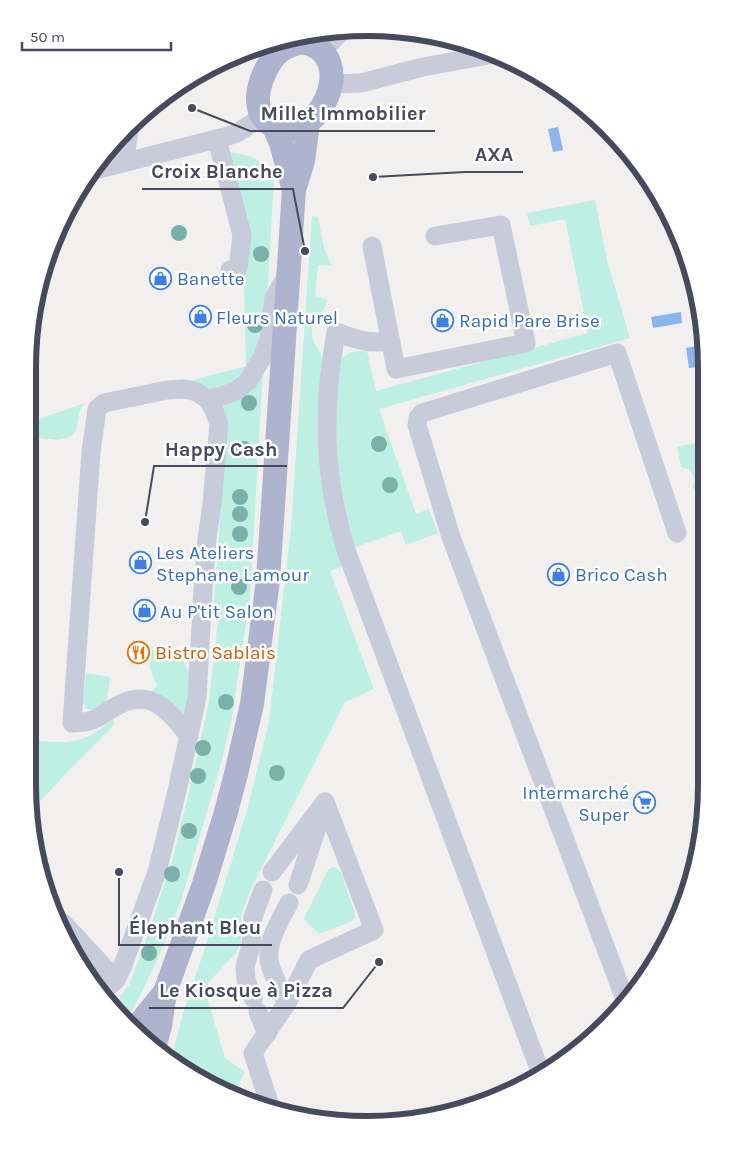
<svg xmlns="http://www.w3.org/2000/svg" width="734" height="1152" viewBox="0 0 734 1152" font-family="Karla,sans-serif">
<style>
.green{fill:#bdefe2}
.water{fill:#8ab4ec}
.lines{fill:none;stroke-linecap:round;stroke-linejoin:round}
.minor{stroke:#c8cbd9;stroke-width:19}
.major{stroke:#aeb3ce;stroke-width:24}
.tree{fill:#79b1a9}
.labels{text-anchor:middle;stroke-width:5;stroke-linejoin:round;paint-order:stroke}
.shop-label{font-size:19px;fill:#366cbe;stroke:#fff;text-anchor:start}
.food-label{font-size:19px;fill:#c56008;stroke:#fff;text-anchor:start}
.rim{fill:none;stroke:#474a5c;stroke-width:6}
.leader{fill:none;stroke:#474a5c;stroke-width:2}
.callout-dot{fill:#474a5c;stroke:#fff;stroke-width:2}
.callout-label{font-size:20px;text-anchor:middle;font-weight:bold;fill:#474a5c;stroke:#fff;stroke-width:5;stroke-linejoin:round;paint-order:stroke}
</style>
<rect width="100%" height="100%" fill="#f1f0ef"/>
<g class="green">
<path d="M229 152C253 156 259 157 274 178L250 597 232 717 222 760 181 901 161 951 142 992 127 1019 114 1005 129 985 143 949 172 861 192 780 209 701 219 610 214 603 227 421 189 381 246 366 244 290 247 237Z"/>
<path d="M595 200 607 260 630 338 379 409 416 514 429 509 438 533 406 545 401 531 353 548 340 497 335 417 340 361C347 351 356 351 367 351L376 391 588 333 565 219 530 226 527 213Z"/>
<path d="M312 216 318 217 324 248 332 266 318 265 315 297 327 299C326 314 313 317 312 332 311 342 321 349 322 360 324 375 318 400 317 417 316 472 326 514 344 566L330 571 374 689 345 702 249 893 241 917V942L236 953 204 987 225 1058 245 1072 238 1085 230 1092 171 1060 183 1013 204 951 248 807 269 721 291 528Z"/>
<polygon points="85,403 80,410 76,430 72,436 59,440 30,437 30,422"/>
<polygon points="705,441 705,500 693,488 695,480 690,470 681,467 677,447"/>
<path d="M152 650C158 651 166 652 172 654 197 665 191 690 186 711L183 714 151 692 157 686 150 668Z"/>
<polygon points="86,673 110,677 107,701 93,710 86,709 83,702"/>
<path d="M113 719 115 724 69 770 32 810 28 785V740C66 743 81 747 113 719Z"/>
<polygon points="333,867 337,868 341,873 355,913 355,918 350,922 319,934 304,919 328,870"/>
</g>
<g class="water">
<polygon points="558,127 563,150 553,152 548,129"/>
<polygon points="681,312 682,323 653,328 651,317"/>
<polygon points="706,344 706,366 689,368 686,348"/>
</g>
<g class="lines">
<g class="minor">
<polyline points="322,51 343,30"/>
<polyline points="331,84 361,83 423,67 494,54"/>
<polyline points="217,139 242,235 238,268 230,270"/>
<polyline points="124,162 130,126"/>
<polyline points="91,171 228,136 237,133 262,117"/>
<polyline points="372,246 396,369 526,343 501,225 435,236"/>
<path d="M391 341C368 344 357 340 336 332 322 410 323 474 346 550L541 1074"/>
<polyline points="207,399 222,396 236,391 248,381 262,358 269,339 274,298 287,275"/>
<polyline points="272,872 325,802"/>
<polyline points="298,885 320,818"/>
<polyline points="60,923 63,923 116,980"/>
<path d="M102 992 116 980 123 965 157 872 177 791 197 697 203 590 207 539 212 504 219 424 214 410 207 399 197 392 185 389 167 390 104 403 97 409 91 452 72 723C96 722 96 718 115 707 149 686 169 710 189 736"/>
<polyline points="253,998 246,980 245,967 251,945 253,917 263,890"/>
<polyline points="626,1002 451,537 417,425 418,418 422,413 617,353 677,533"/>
<path d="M287 1003C281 991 270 971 269 959 267 940 281 919 289 903"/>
<polyline points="258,1012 267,1034"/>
<polyline points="271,1109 253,1053 287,1003 309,960 374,930 325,802"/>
</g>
<g class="major">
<path d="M303 42C362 54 318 150 272 125 246 111 261 68 279 52 286 46 294 44 303 42Z"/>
<polyline points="274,127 281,143 294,190"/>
<polyline points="136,1028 165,992"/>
<polyline points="154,1048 160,1026 165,992 204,884 226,812 236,774 252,704 268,580 294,190 303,161 308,123"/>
</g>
</g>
<g class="tree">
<circle cx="179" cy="233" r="8"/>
<circle cx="261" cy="254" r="8"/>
<circle cx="255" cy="325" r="8"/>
<circle cx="249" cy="403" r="8"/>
<circle cx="379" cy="444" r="8"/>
<circle cx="244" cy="449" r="8"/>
<circle cx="390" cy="485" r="8"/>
<circle cx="240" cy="497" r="8"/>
<circle cx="240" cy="514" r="8"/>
<circle cx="240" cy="534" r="8"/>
<circle cx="239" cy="587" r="8"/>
<circle cx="226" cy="702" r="8"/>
<circle cx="203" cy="748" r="8"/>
<circle cx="277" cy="773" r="8"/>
<circle cx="198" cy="776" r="8"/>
<circle cx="189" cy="831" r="8"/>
<circle cx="172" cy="874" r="8"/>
<circle cx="149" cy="953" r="8"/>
</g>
<defs>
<symbol id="shop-ring" viewBox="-11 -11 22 22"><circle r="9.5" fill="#fff" stroke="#3f7fe0" stroke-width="1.5"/><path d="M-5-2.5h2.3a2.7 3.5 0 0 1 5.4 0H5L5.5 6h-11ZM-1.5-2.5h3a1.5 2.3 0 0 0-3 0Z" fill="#3f7fe0"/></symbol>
<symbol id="restaurant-ring" viewBox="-11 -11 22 22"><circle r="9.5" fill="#fff" stroke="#e8710a" stroke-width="1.5"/><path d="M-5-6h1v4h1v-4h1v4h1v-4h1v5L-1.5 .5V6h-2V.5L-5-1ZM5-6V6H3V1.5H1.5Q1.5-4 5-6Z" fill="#e8710a"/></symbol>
<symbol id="supermarket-ring" viewBox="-11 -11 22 22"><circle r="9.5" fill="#fff" stroke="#3f7fe0" stroke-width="1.5"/><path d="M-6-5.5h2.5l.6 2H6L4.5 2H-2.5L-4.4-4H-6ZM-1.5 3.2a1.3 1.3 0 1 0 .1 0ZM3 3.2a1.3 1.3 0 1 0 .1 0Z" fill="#3f7fe0"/></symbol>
</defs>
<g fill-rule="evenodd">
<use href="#shop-ring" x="148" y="266" width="25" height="25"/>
<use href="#shop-ring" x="188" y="304" width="25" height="25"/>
<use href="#shop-ring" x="430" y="308" width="25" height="25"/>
<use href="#shop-ring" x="128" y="550" width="25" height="25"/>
<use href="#shop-ring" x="546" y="562" width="25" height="25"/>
<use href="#shop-ring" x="132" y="598" width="25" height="25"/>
<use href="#restaurant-ring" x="126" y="640" width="25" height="25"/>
<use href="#supermarket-ring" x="632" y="790" width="25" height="25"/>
</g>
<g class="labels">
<g class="shop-label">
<text x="177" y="285">Banette</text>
<text x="216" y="324">Fleurs Naturel</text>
<text x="459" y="327">Rapid Pare Brise</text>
<text x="156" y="559">Les Ateliers<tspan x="156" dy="22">Stephane Lamour</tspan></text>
<text x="575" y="581">Brico Cash</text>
<text x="160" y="618">Au P'tit Salon</text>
<text x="629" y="799" text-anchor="end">Intermarché<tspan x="629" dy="22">Super</tspan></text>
</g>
<g class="food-label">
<text x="155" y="659">Bistro Sablais</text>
</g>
</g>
<path d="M0 0H734V1152H0ZM367 36H367A331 331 0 0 1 698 367V785A331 331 0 0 1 367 1116H367A331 331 0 0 1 36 785V367A331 331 0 0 1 367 36Z" fill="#fff" fill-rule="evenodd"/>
<path class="rim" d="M367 36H367A331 331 0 0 1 698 367V785A331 331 0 0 1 367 1116H367A331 331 0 0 1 36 785V367A331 331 0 0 1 367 36Z"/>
<path class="leader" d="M192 108L250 131H435M373 177L465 172H523M305 251L293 189H142M145 522L154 466H287M119 872L119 945H272M379 962L343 1008H149"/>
<g class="callout-dot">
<circle cx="192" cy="108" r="5"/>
<circle cx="373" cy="177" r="5"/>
<circle cx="305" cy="251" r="5"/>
<circle cx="145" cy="522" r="5"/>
<circle cx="119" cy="872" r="5"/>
<circle cx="379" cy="962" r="5"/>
</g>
<g class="callout-label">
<text x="343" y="120">Millet Immobilier</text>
<text x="494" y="161">AXA</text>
<text x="217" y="178">Croix Blanche</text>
<text x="221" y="456">Happy Cash</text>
<text x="195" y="934">Élephant Bleu</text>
<text x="246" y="997">Le Kiosque à Pizza</text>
</g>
<path d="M22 42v8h149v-8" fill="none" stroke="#474a5c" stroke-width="2.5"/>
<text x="30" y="42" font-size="15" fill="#474a5c" stroke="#ffffff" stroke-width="4" paint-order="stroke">50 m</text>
</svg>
